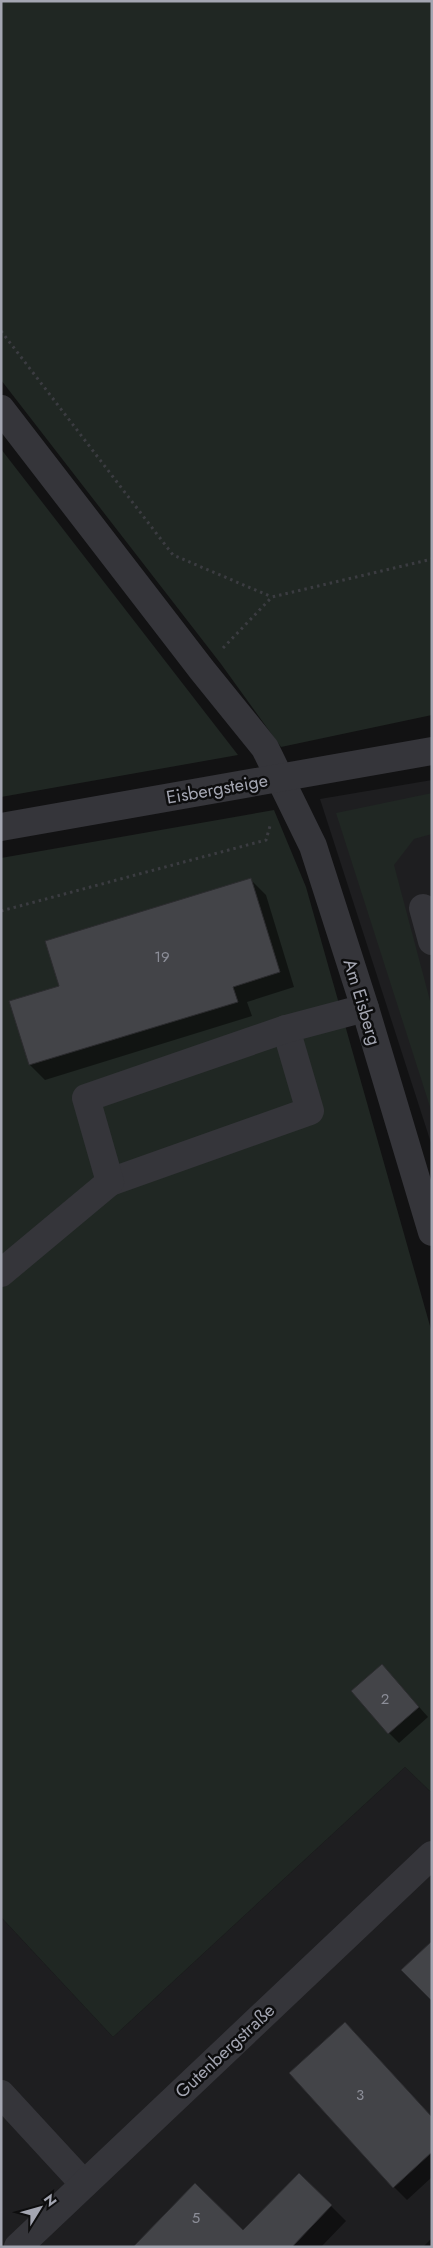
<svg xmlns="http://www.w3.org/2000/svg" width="433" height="2248" viewBox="0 0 433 2248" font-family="Jost,sans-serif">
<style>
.built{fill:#1e1e20}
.green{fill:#202723}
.shadow{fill:#0007}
.building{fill:#434448;stroke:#2c2c2f}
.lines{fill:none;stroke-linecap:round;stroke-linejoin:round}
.path{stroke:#3b3c41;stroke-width:3;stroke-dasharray:2.5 4;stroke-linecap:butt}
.minor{stroke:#35353a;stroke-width:28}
.labels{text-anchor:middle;stroke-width:5;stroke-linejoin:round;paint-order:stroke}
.number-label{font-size:15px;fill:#8c8e98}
.street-label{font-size:18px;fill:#a4a6b2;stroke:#0d0d0e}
</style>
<rect width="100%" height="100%" fill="#121213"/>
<g class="built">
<polygon points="432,780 432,1146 320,799"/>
<polygon points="405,1767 432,1793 432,2238 423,2247 1,2247 1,1917 113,2037"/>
</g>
<g class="green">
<polygon points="1,1 432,1 432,715 281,747 221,664 1,380"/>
<polygon points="1,449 238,755 1,797"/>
<polygon points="432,793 432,834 414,839 394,865 432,1008 432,1113 336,813"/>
<polygon points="274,810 306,887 432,1333 432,1793 405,1767 113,2037 1,1917 1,858"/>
</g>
<g class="shadow">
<polygon points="251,880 266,895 294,987 247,1002 252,1016 45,1080 30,1065"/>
<polygon points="382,1665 428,1717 399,1743 389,1733"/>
<polygon points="432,2118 432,2177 407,2200 394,2187"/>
<polygon points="299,2174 346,2221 321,2247 135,2247 243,2232"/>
</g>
<g class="building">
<polygon points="251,878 280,972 233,987 238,1002 29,1065 9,1001 59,986 45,941"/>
<polygon points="382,1664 419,1707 388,1734 351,1691"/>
<polygon points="432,1941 432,2001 401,1970"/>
<polygon points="345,2022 432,2117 432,2152 393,2188 289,2073"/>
<polygon points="299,2173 332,2205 292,2247 133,2247 195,2183 243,2230"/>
</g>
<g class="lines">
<g class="path">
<polyline points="1,331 173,555 272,597"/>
<polyline points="223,648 272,597 432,559"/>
<polyline points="1,911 266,840 270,826"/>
</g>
<g class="minor">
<polyline points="1,409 202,670 265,748 313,846 365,1008 432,1232"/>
<polyline points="1,827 432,751"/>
<polyline points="423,908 432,941"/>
<polyline points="110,1182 310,1111 286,1029"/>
<polyline points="1,1273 110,1182 86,1098 286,1029 365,1008"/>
<polyline points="1,2094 84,2184"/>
<polyline points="18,2247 432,1855"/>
</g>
</g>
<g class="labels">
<g class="number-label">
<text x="162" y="962">19</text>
<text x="385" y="1704">2</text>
<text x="360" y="2100">3</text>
<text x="196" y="2223">5</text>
</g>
<g class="street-label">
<text transform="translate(217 789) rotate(-10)" y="6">Eisbergsteige</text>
<text transform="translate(362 1002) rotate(73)" y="6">Am Eisberg</text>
<text transform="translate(225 2051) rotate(-43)" y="6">Gutenbergstraße</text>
</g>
</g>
<rect width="433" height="2248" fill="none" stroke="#a4a6b2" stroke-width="5"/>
<g transform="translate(40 2208) rotate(53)" stroke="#0d0d0e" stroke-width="4" paint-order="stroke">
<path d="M0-4L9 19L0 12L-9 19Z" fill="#a4a6b2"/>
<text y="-8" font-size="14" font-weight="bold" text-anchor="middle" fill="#a4a6b2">N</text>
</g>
</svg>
